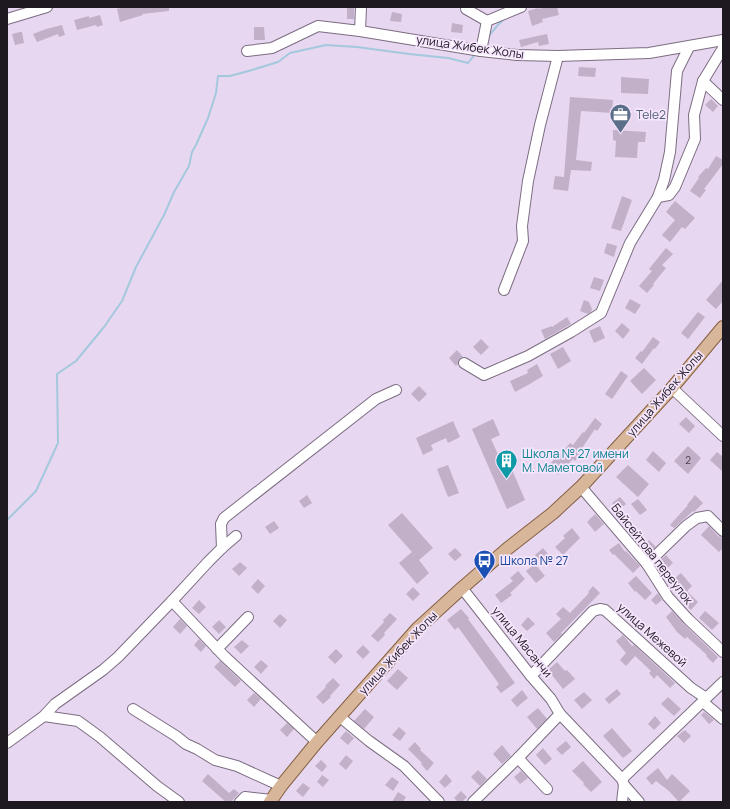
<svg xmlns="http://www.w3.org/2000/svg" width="730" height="809" viewBox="0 0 730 809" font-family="Manrope,sans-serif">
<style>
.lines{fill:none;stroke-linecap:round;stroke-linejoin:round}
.stream{stroke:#a4c8dd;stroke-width:2}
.building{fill:#c1b0c8}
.minor-casing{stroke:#7c6d82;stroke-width:12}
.major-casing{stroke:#856043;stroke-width:14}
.minor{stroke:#fff;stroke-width:10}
.major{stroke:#d7b69a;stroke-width:12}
.labels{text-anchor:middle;stroke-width:3.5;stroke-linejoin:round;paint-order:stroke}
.number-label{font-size:10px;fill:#473e4b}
.street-label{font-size:12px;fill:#1e1821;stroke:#f5e5fd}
.service-label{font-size:12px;fill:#4e5e75;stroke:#f5e5fd;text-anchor:start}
.culture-label{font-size:12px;fill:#0d838f;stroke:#f5e5fd;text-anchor:start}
.transit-label{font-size:12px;fill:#164399;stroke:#f5e5fd;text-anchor:start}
</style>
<rect width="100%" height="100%" fill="#e8d7f0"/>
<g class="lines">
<g class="stream">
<polyline points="488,37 497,26 504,19"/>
<polyline points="7,520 36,491 58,443 57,374 76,361 104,327 122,301 136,267 164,215 174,192 189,166 192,152 196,145 208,118 216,93 218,76 230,76 252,70 278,62 290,53 326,45 357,47 409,54 448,58 468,63 476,53"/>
</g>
</g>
<g class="building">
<polygon points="125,7 169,7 169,11 142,14 143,15 120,22 117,9"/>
<rect x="347" y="7" width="7" height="12"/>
<polygon points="548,7 557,7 559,15 542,19 543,22 532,26 528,11 538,8 538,9"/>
<polygon points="392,12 402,14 401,22 390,21"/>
<polygon points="100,15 103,25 97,27 96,25 77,30 74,20 89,16 89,18"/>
<polygon points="452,23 463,25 462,33 451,32"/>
<polygon points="62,25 65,35 59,37 58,34 37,42 33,34 46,29"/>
<polygon points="254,27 264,27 265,40 254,40"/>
<polygon points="20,32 22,32 24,43 15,45 12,34"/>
<polygon points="547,34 549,44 539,46 538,42 521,47 519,40"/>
<polygon points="579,67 596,68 595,77 578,76"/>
<polygon points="621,77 649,79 648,94 621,93"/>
<polygon points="570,97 613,100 612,113 581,111 576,160 592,162 591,171 571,170 568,191 553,189 555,176 564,177"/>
<polygon points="711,99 718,106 713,112 705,105"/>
<polygon points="613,130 646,132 645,142 638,142 637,158 615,157 616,141 613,140"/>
<polygon points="716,156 723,160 723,164 704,189 706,190 700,198 690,191 699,178 698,177 706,168 708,169"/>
<polygon points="622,196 632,200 621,231 611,228"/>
<polygon points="675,201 695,218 685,229 682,227 670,242 662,235 675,220 666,212"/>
<polygon points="607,243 617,246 614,257 604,253"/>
<polygon points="666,248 673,254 662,265 666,268 653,284 654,285 647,293 639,286 652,271 649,269"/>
<polygon points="594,277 604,280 600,291 590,288"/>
<polygon points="723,280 723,301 716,309 706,300"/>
<polygon points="630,299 641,305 635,314 625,308"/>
<polygon points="584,300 589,302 592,309 591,312 588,314 580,311"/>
<polygon points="698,312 705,317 688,339 681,333"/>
<polygon points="567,317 571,324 545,339 541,330 552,326 552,327"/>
<polygon points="622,323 630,330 623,339 615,331"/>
<polygon points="600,326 605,338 594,343 589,331"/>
<polygon points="653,337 660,342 655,349 654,348 642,364 635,358 641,351 642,352"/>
<polygon points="481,339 489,347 481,355 473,347"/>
<polygon points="563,347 571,361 558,369 550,354"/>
<polygon points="457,350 463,357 459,359 458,364 456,366 449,358"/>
<polygon points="537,364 543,376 528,385 515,392 510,381 528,373 527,370"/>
<polygon points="644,368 656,380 642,394 630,381"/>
<polygon points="621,371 628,376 612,399 605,394"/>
<polygon points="419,386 427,394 419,402 411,394"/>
<polygon points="686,417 695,426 689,433 679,424"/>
<polygon points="595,418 602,424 597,431 595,429 580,451 582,453 575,461 573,459 558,475 549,465 558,455 559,456 570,443 573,445 583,432 584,433"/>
<polygon points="493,419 500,435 491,439 501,461 507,458 525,500 507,509 472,429"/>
<polygon points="453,421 460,437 448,443 446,438 431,445 433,450 423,455 416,438"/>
<polygon points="688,446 701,458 688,474 674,461"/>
<polygon points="653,451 666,463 659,472 646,460"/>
<polygon points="717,452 723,457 723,472 710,460"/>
<polygon points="448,465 459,493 448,497 437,469"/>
<polygon points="628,465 649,484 638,497 616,477"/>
<polygon points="307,495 312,503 304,508 299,501"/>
<polygon points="695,495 703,503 694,512 693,511 674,528 670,525 688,505 687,505"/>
<polygon points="620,497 626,504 618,510 612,503"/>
<polygon points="638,499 647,510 640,515 631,504"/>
<polygon points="402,513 433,548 419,560 429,573 417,584 399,563 412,552 388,525"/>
<polygon points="595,514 604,524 595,532 587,522"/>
<polygon points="274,521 279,528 270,534 265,527"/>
<polygon points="709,526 718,536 723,538 723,548 719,552 701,535"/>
<polygon points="572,528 580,538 563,555 555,547 565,538 563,536"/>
<polygon points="649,540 656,547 647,555 642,548"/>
<polygon points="619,543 625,552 626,551 640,566 633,573 614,554 613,555 609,550"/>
<polygon points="455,548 462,555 455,561 448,554"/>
<polygon points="543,548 548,554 541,561 535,555"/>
<polygon points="666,555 673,563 661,574 655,565"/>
<polygon points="240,562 247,568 239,576 232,569"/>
<polygon points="535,564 545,576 536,583 526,571"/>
<polygon points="518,571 525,579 510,593 512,595 501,603 495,595 513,581 510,578"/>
<polygon points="681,573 692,586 687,591 698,602 691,610 684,603 685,602 669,583"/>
<polygon points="636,576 652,593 645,600 636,591 635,592 628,583"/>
<polygon points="258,579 265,586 258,594 251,587"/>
<polygon points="593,586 600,593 561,633 562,634 554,642 546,633 561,619 556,614 563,607 570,613 589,593 588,592"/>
<polygon points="413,587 420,594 413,601 406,594"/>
<polygon points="658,593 662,600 656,605 651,600"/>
<polygon points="199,600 206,607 199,614 192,608"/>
<polygon points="461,609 469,618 468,619 515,683 501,693 496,687 499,684 458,627 455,630 447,620"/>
<polygon points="672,611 684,624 718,657 713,663 706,656 707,655 687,637 685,639 677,632 666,617"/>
<polygon points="705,611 719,623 712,630 699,618"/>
<polygon points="390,613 397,619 384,633 385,635 378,642 371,636 384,622 383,620"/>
<polygon points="280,614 287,620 280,628 273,621"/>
<polygon points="528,617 535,624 527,631 521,625"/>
<polygon points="180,619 187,626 180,634 173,627"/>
<polygon points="219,620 226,627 219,634 212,627"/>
<polygon points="623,635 632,646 634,645 675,683 670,688 657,675 654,679 649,673 651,671 635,656 626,666 620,660 626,653 616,641"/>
<polygon points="199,639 206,646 201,652 194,645"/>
<polygon points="242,640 249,646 241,654 234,647"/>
<polygon points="363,645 370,652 363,659 356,652"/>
<polygon points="336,649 343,656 335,664 328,657"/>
<polygon points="261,660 268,666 261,674 254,667"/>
<polygon points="220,661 241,681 235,687 214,667"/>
<polygon points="557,662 565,671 567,670 575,679 563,689 548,670"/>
<polygon points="398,669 408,678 397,690 387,681"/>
<polygon points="333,678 340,685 330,696 331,697 323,704 316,697 326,687 325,686"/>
<polygon points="617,689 621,694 609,704 605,699"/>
<polygon points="522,690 528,698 517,707 511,700"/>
<polygon points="584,692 592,700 582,709 574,700"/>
<polygon points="254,693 261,699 254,707 247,700"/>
<polygon points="668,697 681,709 674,716 661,704"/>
<polygon points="538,708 547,719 537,729 527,717"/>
<polygon points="365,709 374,717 364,729 354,721"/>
<polygon points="704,712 714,720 709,724 701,715"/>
<polygon points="655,716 661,723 654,730 648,724"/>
<polygon points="287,723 294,729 287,737 280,730"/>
<polygon points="399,727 406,733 400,741 392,735"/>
<polygon points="612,728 632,751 623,758 603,736"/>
<polygon points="685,730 691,736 684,743 677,736"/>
<polygon points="346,731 354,738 348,745 340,738"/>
<polygon points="566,741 571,747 562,755 556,749"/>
<polygon points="415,742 421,749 420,750 434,763 427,771 421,764 422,763 408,749"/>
<polygon points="502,745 511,756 502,764 493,754"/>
<polygon points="543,748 552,759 545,765 536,755"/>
<polygon points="346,755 353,761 346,770 339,764"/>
<polygon points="321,760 327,766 322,772 315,766"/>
<polygon points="583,761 602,782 591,792 583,784 584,783 572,771"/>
<polygon points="658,768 667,780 672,774 690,791 679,802 669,791 656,781 652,785 646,778"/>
<polygon points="478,770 487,779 480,786 471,777"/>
<polygon points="521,771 528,778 520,784 514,777"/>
<polygon points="208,774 229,793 234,789 239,793 231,802 226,802 202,781"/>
<polygon points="446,774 452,781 445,788 439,782"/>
<polygon points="322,775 329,780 323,787 317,782"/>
<polygon points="392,777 399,782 393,791 385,785"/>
<polygon points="303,783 310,788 303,797 296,791"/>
<polygon points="461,791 467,797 462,802 458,802 454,798"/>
<polygon points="398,792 406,797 403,802 392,802"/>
</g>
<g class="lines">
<defs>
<g id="minor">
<polyline points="466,9 487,21"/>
<polyline points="7,19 47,7"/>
<polyline points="360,31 361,7"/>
<polyline points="247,51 272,48 318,26 360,31 481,51 517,55 558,56 649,53 723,40"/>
<polyline points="481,51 487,21 521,7"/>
<polyline points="703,81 723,100"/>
<polyline points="658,197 669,195 675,187 695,139 694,115 703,81 723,48"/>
<polyline points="504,290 523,241 522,226 528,181 540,125 558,56"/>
<polyline points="464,363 484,375 528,356 571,332 601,313 630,243 658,197 664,180 670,152 677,71 689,47"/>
<polyline points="672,388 723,436"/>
<polyline points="581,487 647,564 668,597 688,619 723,652"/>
<polyline points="222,548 221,524 224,518 376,399 396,390"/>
<polyline points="647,564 686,526 697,518 708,516 723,531"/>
<polyline points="462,588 531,676 551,699 560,714 622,779 624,785 639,802"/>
<polyline points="172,601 224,656 317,742"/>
<polyline points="217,649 248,617"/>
<polyline points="531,676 593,611 600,609 605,610 691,688 706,698"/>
<polyline points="703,702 723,719"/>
<polyline points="133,709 176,736 186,744 197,749 215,760 237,766 281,786"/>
<polyline points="44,716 78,721 100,737 157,786 179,802"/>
<polyline points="340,717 369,741 404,766 439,802"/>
<polyline points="7,743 44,716 55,704 103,670 118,657 172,601 208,562 222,548 236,536"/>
<polyline points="518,758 547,789"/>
<polyline points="622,779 723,682"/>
<polyline points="240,802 245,797 272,800"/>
<polyline points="473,802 518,758 560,714"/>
<polyline points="622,802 624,785"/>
</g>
<polyline id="major" points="270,802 281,786 317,742 417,629 462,588 507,549 553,513 581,487 672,388 723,327"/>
</defs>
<use href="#minor" class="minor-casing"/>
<use href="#major" class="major-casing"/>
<use href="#minor" class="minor"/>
<use href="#major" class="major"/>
</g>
<defs>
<symbol id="office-pin" viewBox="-11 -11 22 30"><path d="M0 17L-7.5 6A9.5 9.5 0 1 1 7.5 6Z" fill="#5c6f8a" stroke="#f5e5fd"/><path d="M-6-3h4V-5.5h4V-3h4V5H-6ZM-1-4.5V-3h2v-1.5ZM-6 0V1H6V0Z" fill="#fff"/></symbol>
<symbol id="building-pin" viewBox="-11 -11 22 30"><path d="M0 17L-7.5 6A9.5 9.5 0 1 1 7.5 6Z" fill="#0f9aa8" stroke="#f5e5fd"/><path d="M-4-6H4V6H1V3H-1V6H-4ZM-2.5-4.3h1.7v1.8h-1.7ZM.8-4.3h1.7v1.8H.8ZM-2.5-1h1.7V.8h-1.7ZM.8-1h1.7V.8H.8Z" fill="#fff"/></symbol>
<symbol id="bus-pin" viewBox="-11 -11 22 30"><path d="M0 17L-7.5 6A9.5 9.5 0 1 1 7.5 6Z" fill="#1a4fb4" stroke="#f5e5fd"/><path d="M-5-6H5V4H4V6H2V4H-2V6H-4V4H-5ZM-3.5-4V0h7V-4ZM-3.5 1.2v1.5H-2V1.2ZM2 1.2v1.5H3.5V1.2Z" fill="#fff"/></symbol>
</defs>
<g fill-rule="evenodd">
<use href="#office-pin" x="608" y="102" width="25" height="34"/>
<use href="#building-pin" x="494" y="448" width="25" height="34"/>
<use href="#bus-pin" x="472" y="548" width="25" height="34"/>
</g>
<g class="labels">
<g class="number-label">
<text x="688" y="464">2</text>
</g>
<g class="street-label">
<text transform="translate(470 47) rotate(8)" y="4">улица Жибек Жолы</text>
<text transform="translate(665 394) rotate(-49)" y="4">улица Жибек Жолы</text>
<text transform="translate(652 554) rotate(52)" y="4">Байсейтова переулок</text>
<text transform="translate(652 635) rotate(42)" y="4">улица Межевой</text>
<text transform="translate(522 642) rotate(51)" y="4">улица Масанчи</text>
<text transform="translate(398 653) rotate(-47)" y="4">улица Жибек Жолы</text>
</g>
<g class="service-label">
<text x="636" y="119">Tele2</text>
</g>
<g class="culture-label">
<text x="522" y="458">Школа № 27 имени<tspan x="522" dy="14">М. Маметовой</tspan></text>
</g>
<g class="transit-label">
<text x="500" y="565">Школа № 27</text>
</g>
</g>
<rect width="730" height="809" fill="none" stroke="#1e1821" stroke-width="16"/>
</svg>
